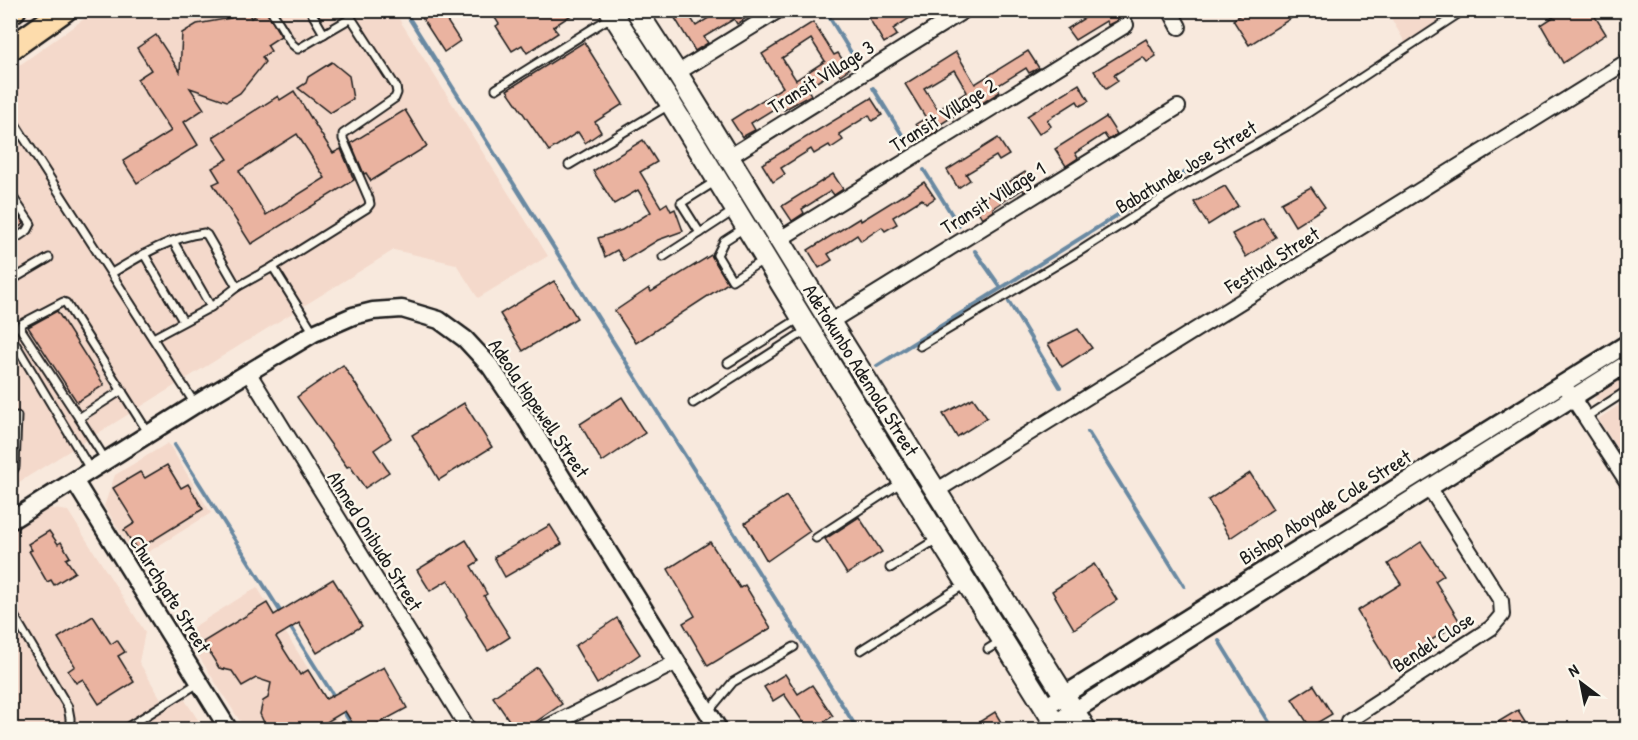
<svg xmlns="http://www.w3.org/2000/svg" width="1638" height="740" viewBox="0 0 1638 740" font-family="'Patrick Hand',sans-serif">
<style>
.built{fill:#f4d9cb}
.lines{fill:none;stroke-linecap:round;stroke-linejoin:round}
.stream{stroke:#6989a2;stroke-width:4}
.building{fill:#eab3a0;stroke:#1c1c1c;stroke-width:1.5;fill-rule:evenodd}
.service-casing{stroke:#1c1c1c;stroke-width:11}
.minor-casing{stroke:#1c1c1c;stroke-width:18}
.tertiary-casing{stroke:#1c1c1c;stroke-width:21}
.secondary-casing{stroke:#1c1c1c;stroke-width:24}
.trunk-casing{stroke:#1c1c1c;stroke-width:27}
.service{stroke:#fbf7ec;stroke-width:7}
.minor{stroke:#fbf7ec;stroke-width:14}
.tertiary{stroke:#fbf7ec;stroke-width:16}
.secondary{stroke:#fbf7ec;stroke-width:20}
.trunk{stroke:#fddcac;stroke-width:22}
.labels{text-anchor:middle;stroke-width:5;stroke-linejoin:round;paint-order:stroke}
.street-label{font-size:20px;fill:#1c1c1c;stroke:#fbf7ec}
</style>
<rect width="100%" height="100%" fill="#f8e9dd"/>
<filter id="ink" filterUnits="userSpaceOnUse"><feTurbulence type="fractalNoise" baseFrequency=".0167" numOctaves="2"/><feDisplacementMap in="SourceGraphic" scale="12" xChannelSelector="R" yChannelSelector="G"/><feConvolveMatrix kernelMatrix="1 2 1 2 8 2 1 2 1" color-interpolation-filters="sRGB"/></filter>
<g filter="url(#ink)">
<g class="built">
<polygon points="95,11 394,11 548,256 478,298 456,264 394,250 11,487 10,72"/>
<polygon points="1387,11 1464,11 1407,46"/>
<polygon points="1627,369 1627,464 1598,419 1621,404 1614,394 1601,402 1595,398 1597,389"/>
<polygon points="168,443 211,513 137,559 104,506 115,475"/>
<polygon points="47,508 68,511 145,632 139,662 164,704 177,698 185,700 204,729 11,730 11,531"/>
<polygon points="257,587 339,718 321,729 245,729 184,633"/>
</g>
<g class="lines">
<g class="stream">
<polyline points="404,10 858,730"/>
<polyline points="825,10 855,59"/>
<polyline points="873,88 906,141"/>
<polyline points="924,170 959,226"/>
<polyline points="975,251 1001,288"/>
<polyline points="1009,302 1060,387"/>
<polyline points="877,366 1213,155"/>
<polyline points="1088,432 1184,586"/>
<polyline points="175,445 282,614"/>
<polyline points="289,625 335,698"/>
<polyline points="1219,641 1274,730"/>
<polyline points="342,709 355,730"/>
</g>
</g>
<g class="building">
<polygon points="227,10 247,10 251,18 265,10 281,36 267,45 271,51 262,57 265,62 240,93 227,101 190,88 204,109 184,122 198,145 137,183 123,161 171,131 137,79 151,70 137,48 156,35 180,72 182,33 197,24 231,18"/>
<polygon points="417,10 440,10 460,41 444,52"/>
<polygon points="490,10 579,10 553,27 558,33 527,53 522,45 512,51 496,26 499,24"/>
<polygon points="670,10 686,10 696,26 721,10 758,10 737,24 734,19 704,37 708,43 695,51"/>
<polygon points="864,10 922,10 893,29 897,35 884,43"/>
<polygon points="1097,10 1123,10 1115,15 1118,20 1108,25 1106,21 1075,40 1067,29"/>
<polygon points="1248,10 1304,10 1249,45 1233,20"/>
<polygon points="1564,10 1591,10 1606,34 1563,63 1541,25"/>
<path d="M813 22 834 55 838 53 849 69 840 75 836 70 807 88 811 95 798 102 784 110 780 105 751 123 755 130 742 137 731 120 783 87 762 54ZM811 39 825 61 796 80 782 58Z"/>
<polygon points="1146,39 1156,56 1147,62 1143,57 1114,75 1118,81 1106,89 1094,71"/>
<polygon points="584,42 623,104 595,122 601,132 585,143 578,132 549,151 507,90"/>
<path d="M1028 51 1039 68 1029 73 1026 68 997 86 1000 92 968 112 965 109 936 127 938 131 925 138 916 124 926 118 905 84 956 52 975 84ZM954 70 967 92 938 110 924 88Z"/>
<polygon points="332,62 349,76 353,99 330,113 298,88 306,83 308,77"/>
<polygon points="1079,84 1089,101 1080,106 1077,101 1047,120 1051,126 1039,134 1027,116"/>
<path d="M294 91 333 153 341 149 354 180 251 244 213 184 220 181 212 168 228 159 213 137 278 96 280 100ZM297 134 325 178 266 215 239 171Z"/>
<polygon points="871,98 882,115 872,121 869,115 839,134 843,140 831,148 829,145 814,154 811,149 781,168 785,174 773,182 762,164"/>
<polygon points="405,110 427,146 371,181 366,173 364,174 351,143"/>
<polygon points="1106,117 1117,134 1108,140 1104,134 1075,153 1078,158 1066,166 1055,149"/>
<polygon points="998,138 1009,155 999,161 996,156 966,174 970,180 958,188 947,170"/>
<polygon points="643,140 657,162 640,172 661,207 667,203 671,211 675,209 683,231 658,240 624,261 617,250 605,257 598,238 622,230 651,212 638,190 614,204 593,171"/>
<polygon points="1025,172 1033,186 1024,192 1023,189 993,208 994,210 982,218 974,204"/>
<polygon points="833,174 843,189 834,195 831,191 802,209 804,213 792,221 782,206"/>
<polygon points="924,182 935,198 926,204 922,199 893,217 897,224 885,231 882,227 861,241 857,235 828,254 832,260 819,268 808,250 860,218 861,221"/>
<polygon points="1225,186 1238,206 1208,225 1194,202"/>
<polygon points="1311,187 1325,207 1295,226 1281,203"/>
<polygon points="10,204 24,224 10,233"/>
<polygon points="1263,218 1276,237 1246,257 1232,234"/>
<polygon points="711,255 728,283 636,343 615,311 649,288 651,292"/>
<polygon points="554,281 577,318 523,351 500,314"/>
<polygon points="57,311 104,385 77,402 28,327"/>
<polygon points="1078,329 1092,348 1062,367 1048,344"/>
<polygon points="343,365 391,438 374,450 389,472 365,488 350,466 347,467 297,397"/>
<polygon points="622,397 645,433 602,462 580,424"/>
<polygon points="973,398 987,418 957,437 943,414"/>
<polygon points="464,403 492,447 439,480 412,435"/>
<polygon points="167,465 181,488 188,484 203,509 137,550 124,530 135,523 113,488 140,472 145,478"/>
<polygon points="1250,473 1273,509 1230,538 1208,500"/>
<polygon points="786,496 810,531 767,561 745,523"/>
<polygon points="859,517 882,552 847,574 825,539"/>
<polygon points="550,525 562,544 505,577 494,557"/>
<polygon points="49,531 58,544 61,542 70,557 66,559 75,572 54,585 51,580 47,582 29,551 32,550 28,544"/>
<polygon points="466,540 479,561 471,566 487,594 484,596 510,637 488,651 466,616 467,615 448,580 430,591 417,570"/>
<polygon points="710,542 740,588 745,585 771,628 708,666 683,623 695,616 668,569"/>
<polygon points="1421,542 1444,575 1435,581 1460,622 1422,646 1423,648 1392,668 1357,611 1401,584 1388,564"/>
<polygon points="1094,564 1117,600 1074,629 1052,591"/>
<polygon points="333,579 362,626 317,653 299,623 276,637 300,675 308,670 326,699 384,667 407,708 368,729 356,729 345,711 315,729 267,729 260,714 263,701 268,698 271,683 256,678 242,686 232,671 219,668 203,642 267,603 274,615"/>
<polygon points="93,616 111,644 117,640 125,652 118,656 134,682 99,704 83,679 76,683 68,671 75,666 58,638"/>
<polygon points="617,618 640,654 597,684 575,646"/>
<polygon points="537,667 562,704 525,729 515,729 493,697"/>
<polygon points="785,674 798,694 812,685 833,716 813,729 808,729 784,694 773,701 764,687"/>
<polygon points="1314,685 1332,714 1310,727 1292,699"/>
<polygon points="1518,710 1530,729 1503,729 1498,722"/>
<polygon points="995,712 1005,729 968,729"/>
</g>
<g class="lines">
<defs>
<g id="service">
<polyline points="271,10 292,44 298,49 351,18"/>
<polyline points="310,10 324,34"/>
<polyline points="496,89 611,17"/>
<polyline points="10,116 195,404"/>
<polyline points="569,165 669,105"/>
<polyline points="10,193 31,224 28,230 10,242"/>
<polyline points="744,228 724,241 717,255 732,280 763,260"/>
<polyline points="700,233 735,210"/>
<polyline points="173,241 211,307"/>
<polyline points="144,254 183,321"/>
<polyline points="663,257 700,233 681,203 716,181"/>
<polyline points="273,267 314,333"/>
<path d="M112 273C140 256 170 237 204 233L207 235 237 287"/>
<polyline points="10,281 49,258"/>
<polyline points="10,335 90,469"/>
<polyline points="153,338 211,307 237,287 273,267 367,208 370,204 369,199 343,139 343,134 395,98 397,93 396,87 346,10"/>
<polyline points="920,346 1080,251 1174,191 1291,124 1464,10"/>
<polyline points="728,363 800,318"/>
<polyline points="693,403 807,330"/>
<polyline points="1586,417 1628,390"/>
<polyline points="79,418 20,328 21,324 63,302 66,303 149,434"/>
<polyline points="105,459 79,418 122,390"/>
<polyline points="10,476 15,467 17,416"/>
<polyline points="816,538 902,482"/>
<polyline points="890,568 937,539"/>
<polyline points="10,609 68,707 70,718 70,730"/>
<polyline points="988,649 1001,641"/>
<polyline points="861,650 965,584"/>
<polyline points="708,712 733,682 794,647"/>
<polyline points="123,730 200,682"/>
</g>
<g id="minor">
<polyline points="1170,10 1179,27"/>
<polyline points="677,73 779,10"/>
<polyline points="729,157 965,10"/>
<polyline points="780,239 1126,25"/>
<polyline points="830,322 1178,107"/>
<polyline points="248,372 469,730"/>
<polyline points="1567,389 1628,483"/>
<polyline points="936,491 1628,61"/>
<polyline points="1348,721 1491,628 1502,615 1501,601 1429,487"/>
<polyline points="541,730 677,662"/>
</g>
<g id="tertiary">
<polyline points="75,482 229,730"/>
<polyline points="10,521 196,404 314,333 353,316 373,311 402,309 439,320 465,339 490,366 525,418 719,730"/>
<polyline points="1045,707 1628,343"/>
<polyline points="1055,723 1628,363"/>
</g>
<g id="secondary">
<polyline points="610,10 671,104 840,380 1059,730"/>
<polyline points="636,10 677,73 830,322 1086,730"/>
</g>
<g id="trunk">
<polyline points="10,13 14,10"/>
<polyline points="10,49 65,10"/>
</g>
</defs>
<use href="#service" class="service-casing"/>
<use href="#minor" class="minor-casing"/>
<use href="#tertiary" class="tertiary-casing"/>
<use href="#secondary" class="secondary-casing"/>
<use href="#trunk" class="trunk-casing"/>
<use href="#service" class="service"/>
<use href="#minor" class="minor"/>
<use href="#tertiary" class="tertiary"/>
<use href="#secondary" class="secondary"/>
<use href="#trunk" class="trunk"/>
</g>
</g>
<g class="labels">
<g class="street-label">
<text transform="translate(821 77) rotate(-32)" y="7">Transit Village 3</text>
<text transform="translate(943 115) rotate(-32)" y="7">Transit Village 2</text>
<text transform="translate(1186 167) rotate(-31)" y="7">Babatunde Jose Street</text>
<text transform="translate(993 198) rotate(-32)" y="7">Transit Village 1</text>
<text transform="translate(1272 260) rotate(-32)" y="7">Festival Street</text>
<text transform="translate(861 370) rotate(58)" y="7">Adetokunbo Ademola Street</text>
<text transform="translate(539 408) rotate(56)" y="7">Adeola Hopewell Street</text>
<text transform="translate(1325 507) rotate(-32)" y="7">Bishop Aboyade Cole Street</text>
<text transform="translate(375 541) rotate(58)" y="7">Ahmed Onibudo Street</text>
<text transform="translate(170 594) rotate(58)" y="7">Churchgate Street</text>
<text transform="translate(1433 642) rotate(-33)" y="7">Bendel Close</text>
</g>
</g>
<rect width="1638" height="740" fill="none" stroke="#fbf7ec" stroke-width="36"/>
<rect x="18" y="18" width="1602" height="704" fill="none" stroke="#1c1c1c" stroke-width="2" filter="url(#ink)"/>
<g transform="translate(1581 683) rotate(328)" stroke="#fbf7ec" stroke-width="4.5" paint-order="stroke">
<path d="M0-4.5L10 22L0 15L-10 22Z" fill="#1c1c1c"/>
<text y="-9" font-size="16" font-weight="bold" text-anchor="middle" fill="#1c1c1c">N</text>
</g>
</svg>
